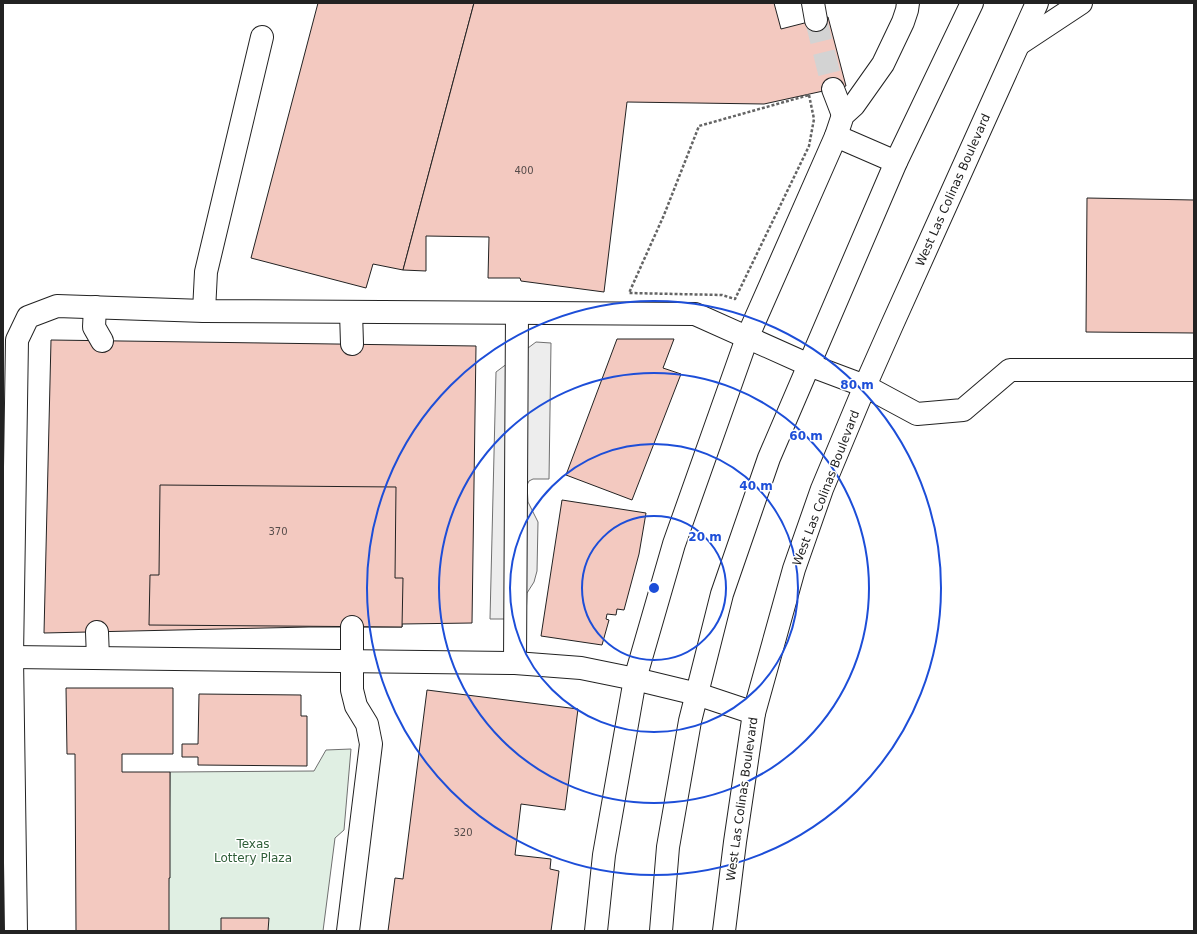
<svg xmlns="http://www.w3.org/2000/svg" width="1197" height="934" viewBox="0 0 1197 934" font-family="'DejaVu Sans',sans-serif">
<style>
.green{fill:#e0efe3;stroke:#6f6f6f}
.parking{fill:#ededed;stroke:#6f6f6f}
.building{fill:#f3c9c0;stroke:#222}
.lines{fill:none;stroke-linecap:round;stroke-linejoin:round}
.minor-tunnel{stroke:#d3d3d3;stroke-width:22;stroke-dasharray:22 11;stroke-linecap:butt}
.minor-casing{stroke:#222;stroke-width:24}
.major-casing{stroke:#222;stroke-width:24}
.path{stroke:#646464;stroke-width:2.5;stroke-dasharray:3 2;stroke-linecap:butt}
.minor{stroke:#fff;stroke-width:22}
.major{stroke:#fff;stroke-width:22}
.ring{fill:none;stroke:#1d4ed8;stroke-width:2}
.labels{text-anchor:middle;stroke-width:3;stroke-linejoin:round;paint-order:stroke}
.number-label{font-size:10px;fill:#564c4a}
.street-label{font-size:12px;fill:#222;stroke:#fff}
.park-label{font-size:12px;fill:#2f5e38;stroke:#fff}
.centre{fill:#1d4ed8;stroke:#fff;stroke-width:2}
.ring-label{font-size:12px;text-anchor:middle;font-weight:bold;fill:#1d4ed8;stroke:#fff;stroke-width:3;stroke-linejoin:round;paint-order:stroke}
</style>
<rect width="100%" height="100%" fill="#fff"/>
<polygon class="green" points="351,749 344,830 335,838 323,931 168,931 170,772 314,771 326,750"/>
<polygon class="parking" points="536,342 551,343 549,479 533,479 529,481 527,485 528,502 538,522 537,571 534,582 527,593 526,619 490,619 496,372"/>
<g class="building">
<polygon points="318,3 474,3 403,270 373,264 366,288 251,258"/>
<polygon points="474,3 774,3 781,29 828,17 846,86 764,104 627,102 604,292 521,281 520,278 488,278 489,237 426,236 426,271 403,270"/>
<polygon points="1087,198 1194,200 1194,333 1086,332"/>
<polygon points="617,339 674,339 663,368 681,374 632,500 566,475"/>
<polygon points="51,340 476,346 472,623 402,624 402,627 309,627 44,633"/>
<polygon points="160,485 396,487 395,578 403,578 402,627 149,625 150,575 159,575"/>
<polygon points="562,500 646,513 639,554 624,610 617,609 616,615 607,614 606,619 609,620 602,645 541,636"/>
<polygon points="66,688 173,688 173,754 122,754 122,772 170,772 170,878 169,878 169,931 76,931 75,754 67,754"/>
<polygon points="427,690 578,709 565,810 521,804 515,855 551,859 550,869 559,871 551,931 388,931 395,878 403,879"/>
<polygon points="199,694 301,695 301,716 307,716 307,766 198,765 198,757 182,757 182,744 198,744"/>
<polygon points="221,918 269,918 268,931 221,931"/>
</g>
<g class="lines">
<polyline class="minor-tunnel" points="816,20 833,89"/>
<defs>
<g id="minor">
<polyline points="813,3 816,20"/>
<polyline points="833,89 843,115"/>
<polyline points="836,136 843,115 854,105 883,64 903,22 907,10 908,3"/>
<polyline points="95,307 94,327 102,341"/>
<polyline points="204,311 206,272 262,37"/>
<polyline points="351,312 352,344"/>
<polyline points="97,632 98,658"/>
<polyline points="12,657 515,663 581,668 635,679 697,694"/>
<polyline points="515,663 517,313"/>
<polyline points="16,931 12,657 17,340 28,317 57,306 204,311 695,314 809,365 865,386 917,414 963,410 1010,370 1194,370"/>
<polyline points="348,931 371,744 367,724 356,706 352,690 352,627"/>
<polyline points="596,931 604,855 635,679 674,544 747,338 836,136 896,162"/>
</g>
<g id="major">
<polyline points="1019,44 1081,3"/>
<polyline points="697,694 754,713"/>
<polyline points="661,931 668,847 690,721 722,594 769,458 896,162 972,3"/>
<polyline points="724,931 735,842 754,713 794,569 822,489 865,386 892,325 1037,3"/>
</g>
</defs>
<use href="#minor" class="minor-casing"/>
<use href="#major" class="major-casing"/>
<polygon class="path" points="809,95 814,119 809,146 735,299 722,295 629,293 664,215 699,126"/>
<use href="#minor" class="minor"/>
<use href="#major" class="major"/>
</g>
<g class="ring">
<circle cx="654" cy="588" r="72"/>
<circle cx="654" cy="588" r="144"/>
<circle cx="654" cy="588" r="215"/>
<circle cx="654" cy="588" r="287"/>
</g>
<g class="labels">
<g class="number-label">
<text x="524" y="174">400</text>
<text x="278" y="535">370</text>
<text x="463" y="836">320</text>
</g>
<g class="street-label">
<text transform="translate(953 190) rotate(-66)" y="4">West Las Colinas Boulevard</text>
<text transform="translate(826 488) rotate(-69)" y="4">West Las Colinas Boulevard</text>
<text transform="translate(742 799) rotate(-82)" y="4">West Las Colinas Boulevard</text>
</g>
<g class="park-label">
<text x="253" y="848">Texas<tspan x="253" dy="14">Lottery Plaza</tspan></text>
</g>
</g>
<circle cx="654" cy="588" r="6" class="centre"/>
<g class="ring-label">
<text x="857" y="389">80 m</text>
<text x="806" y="440">60 m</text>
<text x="756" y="490">40 m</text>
<text x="705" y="541">20 m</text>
</g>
<rect width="1197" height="934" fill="none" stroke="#222222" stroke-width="8"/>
</svg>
